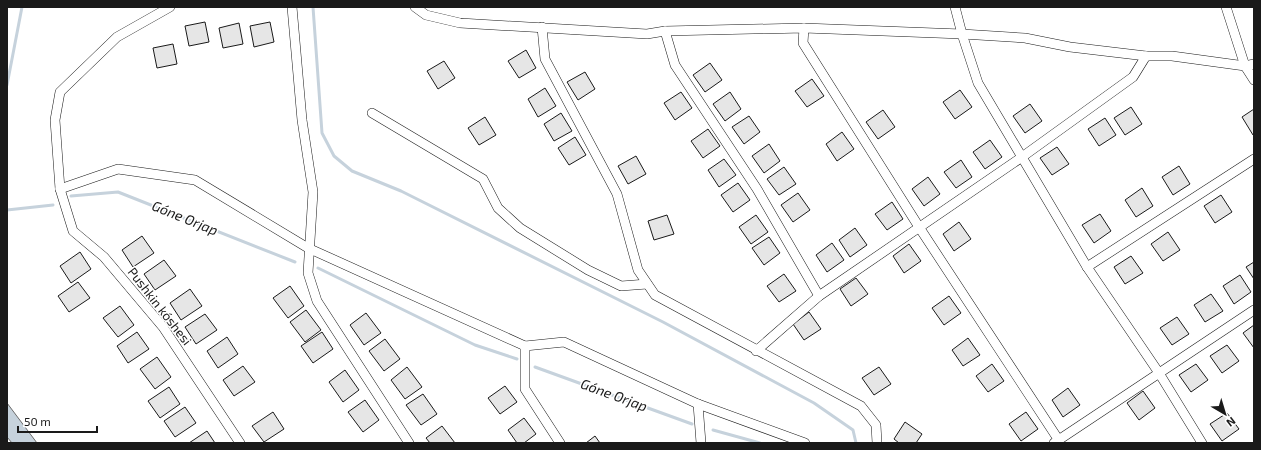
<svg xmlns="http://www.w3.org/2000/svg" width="1261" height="450" viewBox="0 0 1261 450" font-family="'Exo 2',sans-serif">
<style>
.water{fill:#c6d2dc;stroke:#6a6a6a}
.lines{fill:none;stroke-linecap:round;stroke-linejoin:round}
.stream{stroke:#c6d2dc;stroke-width:3}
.building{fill:#e6e6e6;stroke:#1a1a1a}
.minor-casing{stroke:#1a1a1a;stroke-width:10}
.minor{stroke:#fff;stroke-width:9}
.labels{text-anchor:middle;stroke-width:3;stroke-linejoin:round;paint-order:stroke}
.street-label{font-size:13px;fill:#1a1a1a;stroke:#fff}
.water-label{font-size:14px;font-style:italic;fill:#1a1a1a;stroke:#fff}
</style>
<rect width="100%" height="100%" fill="#fff"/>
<polygon class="water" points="7,403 37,443 12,443 7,437"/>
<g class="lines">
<g class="stream">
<polyline points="313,7 322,133 334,156 352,171 401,191 663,322 814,403 853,430 856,443"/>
<polyline points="7,85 22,7"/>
<polyline points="71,196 118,192 295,262"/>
<polyline points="7,210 53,205"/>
<polyline points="318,268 475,345 517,359"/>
<polyline points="535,367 692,424"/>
<polyline points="713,430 760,443"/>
</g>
</g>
<g class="building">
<polygon points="205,22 209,42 189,46 185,26"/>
<polygon points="270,22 274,42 254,47 250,26"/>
<polygon points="239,23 243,44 223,48 219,28"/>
<polygon points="173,44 177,64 157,68 153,48"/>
<polygon points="526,50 536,68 519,78 508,61"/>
<polygon points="444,61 455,78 438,89 427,71"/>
<polygon points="710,63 722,80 705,92 693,75"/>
<polygon points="585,72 595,89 578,100 567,82"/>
<polygon points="812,79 824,96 807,107 795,91"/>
<polygon points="545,88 556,106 538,117 528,99"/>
<polygon points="960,90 972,107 955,119 943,102"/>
<polygon points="681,92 692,108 675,120 664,103"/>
<polygon points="730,92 741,109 725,121 713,104"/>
<polygon points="1030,104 1042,121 1025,133 1013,116"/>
<polygon points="1131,107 1142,124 1125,135 1114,118"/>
<polygon points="1254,109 1254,134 1253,135 1242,117"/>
<polygon points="883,110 895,127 878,139 866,122"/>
<polygon points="561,113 572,131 554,141 544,124"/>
<polygon points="749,116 760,132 744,144 732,127"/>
<polygon points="485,117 496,135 479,145 468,128"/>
<polygon points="1105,118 1116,135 1099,146 1088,129"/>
<polygon points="708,129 720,146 703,158 691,141"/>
<polygon points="842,132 854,149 837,161 826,144"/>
<polygon points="575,137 586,155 569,165 558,148"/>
<polygon points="990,140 1002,157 985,169 973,152"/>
<polygon points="769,144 780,161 764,173 752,156"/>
<polygon points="1057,147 1069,164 1052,175 1040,158"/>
<polygon points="636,156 646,174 628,184 618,166"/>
<polygon points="724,159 736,175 719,187 708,170"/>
<polygon points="961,160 972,177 956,188 944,172"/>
<polygon points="1179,166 1190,184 1173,195 1162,177"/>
<polygon points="784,167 796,184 779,195 767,179"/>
<polygon points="928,177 940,194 924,206 912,189"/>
<polygon points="738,183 750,200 733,212 721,195"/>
<polygon points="1142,188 1153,206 1136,217 1125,200"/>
<polygon points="798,193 810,210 793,222 781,205"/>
<polygon points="1221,195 1232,212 1215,223 1204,206"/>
<polygon points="892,202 903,219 887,230 875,214"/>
<polygon points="1100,214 1111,231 1094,243 1082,225"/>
<polygon points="667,215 674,234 654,240 648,221"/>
<polygon points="756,215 768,232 751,244 739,227"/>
<polygon points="959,222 971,239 954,251 943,234"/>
<polygon points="855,228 867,245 850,257 839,240"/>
<polygon points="1168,232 1180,250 1163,261 1151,244"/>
<polygon points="142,236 154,253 133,267 122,250"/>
<polygon points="769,237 780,253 764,265 752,248"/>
<polygon points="832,243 844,260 827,272 816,255"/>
<polygon points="909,244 921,261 904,273 893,256"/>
<polygon points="80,252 91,269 71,283 60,266"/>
<polygon points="1131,256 1143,273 1125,284 1114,267"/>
<polygon points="164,260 176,276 155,290 144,274"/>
<polygon points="1254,262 1254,279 1246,267"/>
<polygon points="784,274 796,291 779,302 767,286"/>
<polygon points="1240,275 1251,292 1234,304 1223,286"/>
<polygon points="856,278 868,294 851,306 840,289"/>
<polygon points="78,282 90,298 69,312 58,296"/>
<polygon points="290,286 304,306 288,318 273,298"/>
<polygon points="190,289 202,306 181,320 170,303"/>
<polygon points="1211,294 1223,311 1205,322 1194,305"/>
<polygon points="949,296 961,313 944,325 932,308"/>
<polygon points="120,306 134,325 118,337 103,318"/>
<polygon points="306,310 321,330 305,342 290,322"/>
<polygon points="809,312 821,329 804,340 793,324"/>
<polygon points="366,313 381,333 364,345 350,325"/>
<polygon points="205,314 217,330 196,344 185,327"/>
<polygon points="1177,317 1189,334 1172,345 1160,328"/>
<polygon points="1254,325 1254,348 1243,333"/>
<polygon points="137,332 149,349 128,363 117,346"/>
<polygon points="322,332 333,349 313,363 301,346"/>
<polygon points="227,337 238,354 218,368 207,351"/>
<polygon points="968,338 980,355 963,366 952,350"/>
<polygon points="385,339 400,359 384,371 369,351"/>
<polygon points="1227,345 1239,361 1222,373 1210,356"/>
<polygon points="157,357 171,377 155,389 140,369"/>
<polygon points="992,364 1004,381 988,392 976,376"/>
<polygon points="1196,364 1208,380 1191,392 1179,375"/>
<polygon points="243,366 255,382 234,396 223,380"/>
<polygon points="407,367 422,387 405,399 391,380"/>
<polygon points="879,367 891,384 874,395 862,378"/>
<polygon points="345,370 359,390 343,402 329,382"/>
<polygon points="505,386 517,402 500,414 488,398"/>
<polygon points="169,387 180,404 160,418 148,401"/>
<polygon points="1068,388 1080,405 1063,417 1052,400"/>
<polygon points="1143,391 1155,408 1139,420 1127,403"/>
<polygon points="423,394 437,414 421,425 406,405"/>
<polygon points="365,400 379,420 363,432 348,412"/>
<polygon points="185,407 196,423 175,437 164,421"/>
<polygon points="273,412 284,429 264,442 252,426"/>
<polygon points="1026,412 1038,429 1021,441 1009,424"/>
<polygon points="1227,413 1239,429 1222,441 1210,424"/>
<polygon points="524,418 536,434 524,443 517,443 508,430"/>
<polygon points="905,422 922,434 916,443 899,443 894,439"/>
<polygon points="442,426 455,443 430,443 426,438"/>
<polygon points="207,431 215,443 189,443"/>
<polygon points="595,436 600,443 586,443"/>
</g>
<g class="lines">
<defs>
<g id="minor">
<polyline points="170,7 117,37 60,92 55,120 60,189 73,231 104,257 163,327 240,443"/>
<polyline points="292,7 302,120 313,192 308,273 317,301 409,443"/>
<polyline points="415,7 426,15 460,23 647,34 665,31 804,28 962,34 1025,38 1070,47 1146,56 1172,56 1245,66 1254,64"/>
<polyline points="955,7 962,34 978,83 1087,267 1159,373 1202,443"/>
<polyline points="1226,7 1245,66 1254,80"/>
<polyline points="542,27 545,59 617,194 638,270 655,295 861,406 876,425 877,443"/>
<polyline points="804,28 803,43 919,227 1058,439"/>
<polyline points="665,31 675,65 757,189 819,296"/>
<polyline points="372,113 483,179 498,208 520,228 588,270 621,286 647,284"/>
<polyline points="60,189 118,169 195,180 308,248 525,346 564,342 698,404 805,443"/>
<polyline points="1087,267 1254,159"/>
<polyline points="525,346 525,389 560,443"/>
<polyline points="756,351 819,296 1022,157 1133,77 1146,56"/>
<polyline points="698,404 701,443"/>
<polyline points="1054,443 1254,310"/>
</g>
</defs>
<use href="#minor" class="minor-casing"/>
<use href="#minor" class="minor"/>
</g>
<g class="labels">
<g class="street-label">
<text transform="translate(160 306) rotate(52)" y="5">Pushkin kóshesi</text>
</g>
<g class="water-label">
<text transform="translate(185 218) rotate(22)" y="5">Góne Orjap</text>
<text transform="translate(614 395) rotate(20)" y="5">Góne Orjap</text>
</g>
</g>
<rect width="1261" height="450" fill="none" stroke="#1a1a1a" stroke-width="16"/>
<g transform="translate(1225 414) rotate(142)" stroke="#ffffff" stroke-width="3" paint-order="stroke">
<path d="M0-3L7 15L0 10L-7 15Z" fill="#1a1a1a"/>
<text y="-6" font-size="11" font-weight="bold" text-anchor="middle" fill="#1a1a1a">N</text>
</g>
<path d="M18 426v6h79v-6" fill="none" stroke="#1a1a1a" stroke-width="2"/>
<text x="24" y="426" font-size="12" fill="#1a1a1a" stroke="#ffffff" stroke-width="3" paint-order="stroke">50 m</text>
</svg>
